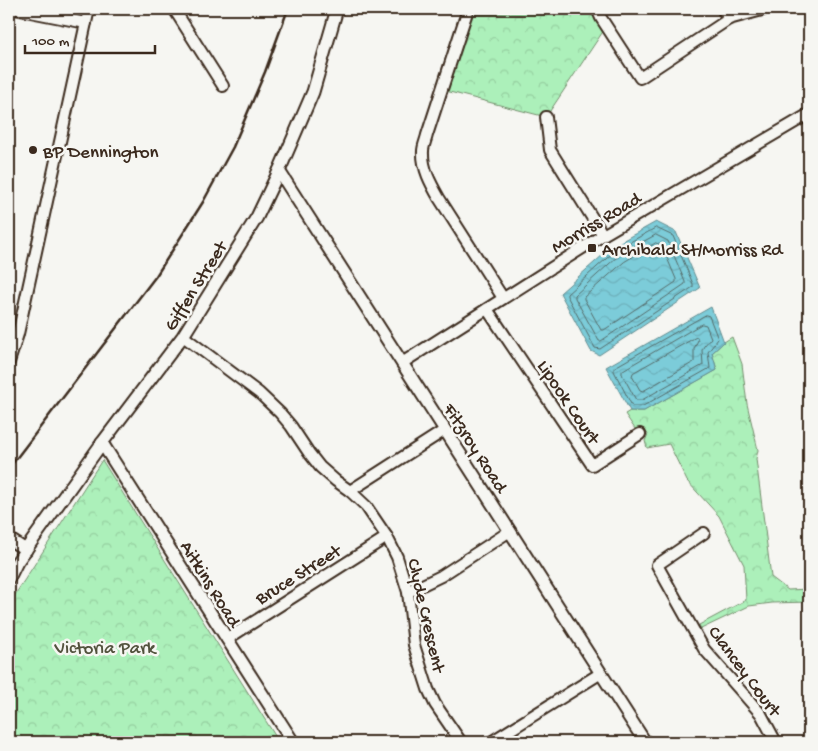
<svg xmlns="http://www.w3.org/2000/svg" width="818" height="751" viewBox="0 0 818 751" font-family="'Gochi Hand',sans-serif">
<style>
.park{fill:url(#park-crowns);stroke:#748d6c}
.water{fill:url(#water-waves);stroke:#628b8e}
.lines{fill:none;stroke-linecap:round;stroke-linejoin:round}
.shore{stroke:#556b69;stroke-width:1}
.minor-casing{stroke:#3b2a1e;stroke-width:14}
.tertiary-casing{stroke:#3b2a1e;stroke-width:15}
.minor{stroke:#f6f6f2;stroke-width:10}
.tertiary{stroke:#f6f6f2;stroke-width:11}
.rail{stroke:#3b2a1e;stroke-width:2.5}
.poi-dot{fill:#3b2a1e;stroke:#f6f6f2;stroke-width:2}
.labels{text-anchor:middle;stroke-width:5;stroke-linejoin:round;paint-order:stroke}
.poi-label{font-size:19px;fill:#3b2a1e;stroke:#f6f6f2;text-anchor:start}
.street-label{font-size:19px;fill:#3b2a1e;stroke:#f6f6f2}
.park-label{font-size:19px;fill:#52523d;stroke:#f6f6f2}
</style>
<defs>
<pattern id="park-crowns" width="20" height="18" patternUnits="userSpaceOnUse" patternTransform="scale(1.25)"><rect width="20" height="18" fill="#acf0ba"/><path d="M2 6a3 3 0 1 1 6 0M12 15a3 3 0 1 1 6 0" fill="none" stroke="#95ce9f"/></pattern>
<pattern id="water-waves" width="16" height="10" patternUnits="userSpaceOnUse" patternTransform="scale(1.25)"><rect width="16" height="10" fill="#7cccd9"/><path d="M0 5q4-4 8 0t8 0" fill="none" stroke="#6cafba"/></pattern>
</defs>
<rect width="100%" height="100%" fill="#f6f6f2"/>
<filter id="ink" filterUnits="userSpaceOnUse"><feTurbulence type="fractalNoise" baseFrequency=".02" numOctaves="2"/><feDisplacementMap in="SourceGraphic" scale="10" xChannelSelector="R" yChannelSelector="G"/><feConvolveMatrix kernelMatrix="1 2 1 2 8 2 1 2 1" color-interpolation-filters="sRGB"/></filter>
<g filter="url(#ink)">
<g class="park">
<polygon points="579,9 597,9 606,27 546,117 442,90 466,15"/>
<polygon points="732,337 742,364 747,404 758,450 756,459 771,577 788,590 809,589 809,602 772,603 749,606 701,629 699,625 746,600 744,565 719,516 687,481 669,444 647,448 645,441 648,434 642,428 635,429 625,414 630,411 644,411 717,370 712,353 724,342"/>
<polygon points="102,460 279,742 9,742 9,604"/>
</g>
<g class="water">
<polygon points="656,222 676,232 700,288 599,355 591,351 560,293 613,246"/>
<polygon points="711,307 724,342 712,353 717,370 644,411 630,411 606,367"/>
</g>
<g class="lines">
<g class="shore">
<polygon points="656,228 673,236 693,284 693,287 600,349 595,348 567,296 567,294 616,250"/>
<polygon points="656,235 668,241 685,282 685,284 601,341 599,341 575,298 575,295 619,255"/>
<polygon points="656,243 662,246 676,279 676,282 604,330 601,330 584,299 584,297 624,262"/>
<polygon points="706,315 709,316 718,339 708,352 710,368 643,406 632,406 614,371 614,368"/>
<polygon points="702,324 706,325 711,338 704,346 702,350 703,365 642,400 636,400 622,374 622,371"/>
<polygon points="697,337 698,340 694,349 694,362 643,391 640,390 632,376 633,373"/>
</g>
<defs>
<g id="minor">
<polyline points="15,9 86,23"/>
<polyline points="174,9 223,86"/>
<path d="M468 9 427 135C426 140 423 146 423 151 422 168 431 184 439 198L503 298"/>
<polyline points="597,9 601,18 640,78 729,19 766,9"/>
<polyline points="722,9 729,19"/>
<polyline points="546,117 550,150 603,235"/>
<polyline points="487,309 592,465 640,434"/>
<polyline points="183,336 259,393 280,413 291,426 309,453 320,467 336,481 350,491 366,506 387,537 397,557 408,592 414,645 428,689 435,704 461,742"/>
<polyline points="9,362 18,334 89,9"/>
<polyline points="402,363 603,235 809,114"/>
<polyline points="350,491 445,430"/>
<polyline points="704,533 657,565 704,649 761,714 776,742"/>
<polyline points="408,592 441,576 510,531"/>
<polyline points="227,639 387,537"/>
<polyline points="491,742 601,673"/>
</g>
<g id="tertiary">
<polyline points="279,171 645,742"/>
<polyline points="102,443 293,742"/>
<polyline points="9,539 26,550"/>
<polyline points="9,578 17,562 102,443 183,336 257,217 279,171 313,92 337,9"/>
</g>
</defs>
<use href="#minor" class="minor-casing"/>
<use href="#tertiary" class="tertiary-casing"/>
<use href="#minor" class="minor"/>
<use href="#tertiary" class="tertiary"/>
<polyline class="rail" points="9,468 156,276 203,202 233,147 265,72 288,9"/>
</g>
</g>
<g class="poi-dot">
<circle cx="33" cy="150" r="5"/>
<rect x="587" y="243" width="10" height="10" rx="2.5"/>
</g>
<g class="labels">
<g class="poi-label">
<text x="43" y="157">BP Dennington</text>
<text x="602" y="255">Archibald St/Morriss Rd</text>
</g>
<g class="street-label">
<text transform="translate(595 221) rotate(-31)" y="7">Morriss Road</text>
<text transform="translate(194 285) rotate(-58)" y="7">Giffen Street</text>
<text transform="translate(570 401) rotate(56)" y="7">Lipook Court</text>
<text transform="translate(477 447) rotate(57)" y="7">Fitzroy Road</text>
<text transform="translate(297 573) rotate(-32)" y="7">Bruce Street</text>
<text transform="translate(212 583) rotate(58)" y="7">Aitkins Road</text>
<text transform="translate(428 615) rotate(77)" y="7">Clyde Crescent</text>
<text transform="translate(746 670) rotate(53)" y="7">Clancey Court</text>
</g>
<g class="park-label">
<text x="105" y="653">Victoria Park</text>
</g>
</g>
<rect width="818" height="751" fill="none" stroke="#f6f6f2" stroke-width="30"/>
<rect x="15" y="15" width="788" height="721" fill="none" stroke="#3b2a1e" stroke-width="2" filter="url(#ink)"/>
<path d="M25 45v8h130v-8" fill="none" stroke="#3b2a1e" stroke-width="2.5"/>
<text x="32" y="45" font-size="15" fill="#3b2a1e" stroke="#f6f6f2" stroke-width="4" paint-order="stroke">100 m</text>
</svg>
